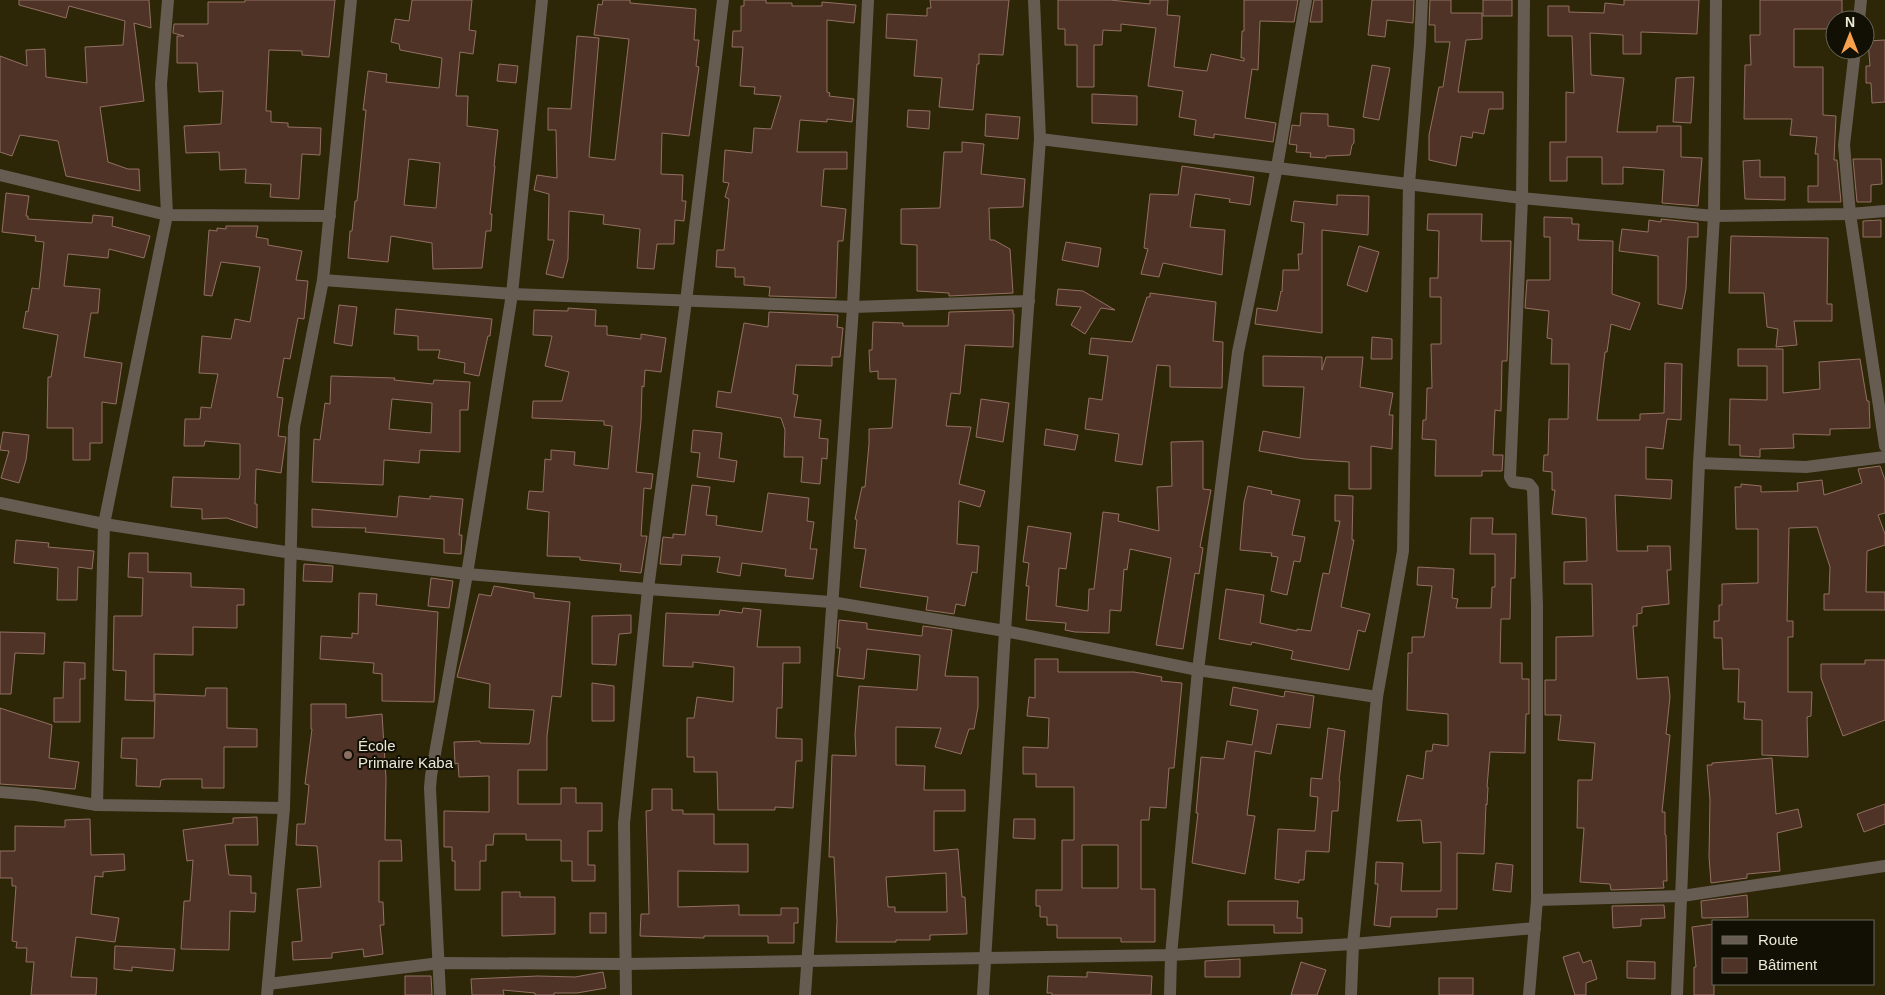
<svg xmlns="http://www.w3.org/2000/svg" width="1885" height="995" viewBox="0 0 1885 995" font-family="Arial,sans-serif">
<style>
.building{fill:#503327;stroke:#927063;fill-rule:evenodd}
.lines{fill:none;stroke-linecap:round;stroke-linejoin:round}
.street{stroke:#675c52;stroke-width:12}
.education-dot{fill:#8d6e63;stroke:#120f04;stroke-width:2}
.labels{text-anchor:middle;stroke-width:4;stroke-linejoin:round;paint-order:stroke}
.poi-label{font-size:15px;fill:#ece9d7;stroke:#120f04;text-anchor:start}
</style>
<rect width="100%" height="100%" fill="#2d2607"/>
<g class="building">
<polygon points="19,0 149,0 151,28 134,23 144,101 100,107 108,162 128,169 139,169 140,191 66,176 58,141 20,135 12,156 0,152 0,56 27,66 26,50 45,49 46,77 87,83 85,47 123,45 125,21 69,6 66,18 19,5"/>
<polygon points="245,0 335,0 329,57 302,55 302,51 269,50 266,111 271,111 271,122 288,123 288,127 321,128 320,155 302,154 299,199 270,197 271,184 245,183 246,169 220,170 219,152 186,153 184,126 221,124 223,91 199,92 197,63 177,63 177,36 184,36 173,33 174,24 208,24 208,2 245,2"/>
<path d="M412 0H472L469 30 476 31 473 54 460 52 456 96H468L467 126 498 130 494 166H495L490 214H492L491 231H486L482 268 433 269 432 243 391 236 388 262 348 258 350 231H352L355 201H357L366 110H363L368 71 387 74 386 82 439 88 442 58 400 50 399 44 391 42 395 19 409 21ZM409 159 440 163 436 208 404 205Z"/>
<polygon points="603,0 630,0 630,3 696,9 694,40 699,40 696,66 699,67 689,136 662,133 661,174 683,175 682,201 686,201 684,221 675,220 674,244 657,244 654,269 637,268 640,229 603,224 604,215 569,211 568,259 563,278 546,274 554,240 548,240 549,194 534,190 537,175 557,178 556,130 548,130 548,108 571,109 577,36 599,38 589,157 615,160 629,39 594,35 598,4 602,5"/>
<polygon points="744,0 766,0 766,3 792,3 792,6 822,6 822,2 856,5 854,23 827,20 827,92 830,93 829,96 854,99 852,122 827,119 827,122 800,120 797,152 847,152 847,169 824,169 821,206 846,209 843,241 838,241 836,298 769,296 770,287 744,285 744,277 735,277 735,268 716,267 717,250 724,250 729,199 725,197 729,183 723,182 725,150 752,153 754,128 771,129 781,96 754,94 755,87 740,86 743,47 732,47 733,31 741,31 741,6 744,6"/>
<polygon points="930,0 1009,0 1003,55 979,54 979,64 977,64 973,110 939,107 942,78 914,76 917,40 886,38 887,14 927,16 927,8 931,8"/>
<polygon points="1058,0 1110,0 1150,4 1150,0 1168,0 1167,15 1180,16 1174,67 1207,71 1211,54 1244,61 1244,58 1241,58 1242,31 1244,31 1244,0 1298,0 1294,22 1260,21 1258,70 1252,69 1245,118 1276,123 1273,142 1214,134 1214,138 1194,135 1196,120 1179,117 1183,91 1148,86 1156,28 1121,24 1121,31 1103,30 1102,45 1094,45 1094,87 1077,87 1077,45 1065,45 1065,29 1058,29"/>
<polygon points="1314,0 1322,0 1322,22 1310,22"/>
<polygon points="1372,0 1414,0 1413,23 1387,20 1385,37 1368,35"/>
<polygon points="1430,0 1451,0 1451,13 1482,13 1482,39 1466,40 1458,92 1503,92 1503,109 1489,109 1484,134 1473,132 1472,138 1461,136 1456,166 1429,160 1429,135 1439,87 1443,87 1450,42 1435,42 1435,25 1429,25"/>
<rect x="1483" y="0" width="29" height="16"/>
<polygon points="1624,0 1699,0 1697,34 1641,32 1641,54 1623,54 1623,35 1590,33 1591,75 1624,78 1617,132 1657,132 1657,126 1681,126 1681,157 1702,158 1698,206 1662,203 1664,170 1623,167 1623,184 1602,184 1602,157 1567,157 1567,181 1550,181 1550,142 1566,142 1566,92 1574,93 1572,36 1548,36 1548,6 1569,6 1569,12 1604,13 1605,3 1624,5"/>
<polygon points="1760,0 1842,0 1842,20 1835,20 1835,29 1794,29 1794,67 1823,67 1823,115 1836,116 1834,160 1837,160 1841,202 1808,202 1808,186 1818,186 1818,154 1815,154 1817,137 1790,135 1792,119 1744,119 1745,65 1751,65 1750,35 1760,35"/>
<polygon points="1885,40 1885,102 1872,103 1871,83 1866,83 1866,66 1870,66 1868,41"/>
<polygon points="499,64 518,66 516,83 497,81"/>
<polygon points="1372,65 1390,68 1379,120 1363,117"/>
<polygon points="1694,77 1691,123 1673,122 1676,78"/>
<polygon points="1092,94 1137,96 1137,125 1092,123"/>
<polygon points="908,110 930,111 929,129 907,127"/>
<polygon points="1301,113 1328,114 1328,126 1354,129 1354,143 1352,145 1350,155 1326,156 1326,158 1310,157 1311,153 1296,152 1297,145 1289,144 1292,125 1300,126"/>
<polygon points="986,114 1020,117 1018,139 985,136"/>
<polygon points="962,142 984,144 981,174 1025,179 1023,207 989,208 990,240 994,240 1010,249 1013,293 949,296 949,293 917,291 917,245 901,244 901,209 940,208 944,152 962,152"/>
<polygon points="1853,159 1881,159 1882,184 1871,185 1871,202 1857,202"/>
<polygon points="1760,160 1760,177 1785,177 1785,200 1745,199 1743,161"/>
<polygon points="1182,166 1254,177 1250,205 1229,202 1230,199 1195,194 1190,227 1225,230 1222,275 1163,263 1159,277 1141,274 1148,249 1144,248 1150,194 1178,195"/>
<polygon points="6,193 29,196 26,216 28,216 28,219 92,223 93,215 113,217 112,226 150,236 144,258 109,249 108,258 68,254 64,286 100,289 98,313 91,313 84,357 122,363 116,404 102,402 102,443 90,443 90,460 73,460 73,428 47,428 48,377 51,377 58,335 23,328 26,311 28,312 32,288 39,289 44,242 35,241 36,236 2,232"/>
<polygon points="1337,195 1369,196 1368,235 1322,230 1322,333 1255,324 1257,308 1277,311 1281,291 1282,292 1283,270 1299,270 1298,254 1302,254 1304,223 1291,221 1294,201 1337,205"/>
<polygon points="1428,214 1482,214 1481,241 1511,241 1507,361 1502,361 1501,411 1495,410 1493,455 1503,455 1502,471 1482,471 1482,476 1435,476 1436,440 1422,439 1423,420 1426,420 1427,388 1432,388 1431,344 1441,344 1441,297 1430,297 1430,278 1438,278 1439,231 1427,230"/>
<polygon points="1544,217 1572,218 1572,224 1579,224 1578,240 1613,241 1612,294 1640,303 1630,330 1611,324 1607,352 1605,352 1597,420 1640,420 1640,414 1664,413 1665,363 1682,364 1681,420 1667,419 1663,449 1646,447 1646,479 1672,480 1671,499 1615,495 1617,551 1648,551 1647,546 1670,546 1671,570 1667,570 1669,604 1642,607 1642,613 1637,614 1637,626 1633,626 1637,679 1668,677 1670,697 1666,734 1670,735 1662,812 1665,812 1665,835 1666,835 1667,881 1663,881 1664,888 1611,890 1610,884 1580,882 1584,828 1577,828 1578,780 1592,780 1595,743 1558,740 1561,715 1545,715 1545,680 1556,680 1556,637 1593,636 1592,584 1564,584 1564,562 1587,561 1586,518 1552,514 1555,490 1552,490 1552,472 1543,471 1544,455 1548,455 1549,419 1568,419 1569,364 1551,364 1552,339 1547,338 1549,311 1525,308 1527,280 1550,280 1550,237 1544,237"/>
<polygon points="1661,219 1698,223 1698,237 1688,237 1686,289 1682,309 1658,304 1658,256 1619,251 1622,229 1648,232 1649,220 1661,222"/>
<polygon points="1881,220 1881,237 1863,237 1863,221"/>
<polygon points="226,226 258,226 256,237 268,239 268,245 302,251 296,280 308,281 304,319 298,318 290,359 284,358 277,397 283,398 278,436 286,437 281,473 256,469 255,504 257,504 257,528 227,518 202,519 202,509 171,507 173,477 239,479 240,475 240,444 205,441 204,446 184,446 185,419 200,419 201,407 211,408 218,374 199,373 202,336 231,339 235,319 250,322 260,267 221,262 212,296 204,295 209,230 217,231 217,228 226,229"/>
<polygon points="1731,236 1828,238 1827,304 1832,304 1832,321 1794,321 1797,345 1776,347 1778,329 1767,327 1764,293 1729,293"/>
<polygon points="1066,242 1101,248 1098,267 1062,260"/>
<polygon points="1359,246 1379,252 1367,292 1347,285"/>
<polygon points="1058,289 1083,291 1115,310 1101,308 1085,334 1071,325 1081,307 1056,305"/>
<polygon points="1150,293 1216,302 1213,341 1223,342 1222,388 1170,387 1170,366 1157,365 1142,465 1115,461 1119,434 1085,429 1089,398 1102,400 1108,356 1089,354 1091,338 1132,342 1147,297 1150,297"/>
<polygon points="339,305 357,307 352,346 334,343"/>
<polygon points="568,308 596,310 595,326 607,326 607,335 641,339 641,334 666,338 661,372 645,370 644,387 642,386 641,421 636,472 653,474 651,489 644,488 641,536 647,536 641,573 620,571 621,564 580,560 580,557 547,556 549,512 527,509 529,491 543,492 545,459 551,460 551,450 575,452 574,465 608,469 612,426 604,425 604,421 532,418 533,401 562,401 569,372 545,366 552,336 533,335 534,310 568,311"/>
<polygon points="396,309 492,319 490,336 488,336 479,376 464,373 465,363 438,358 440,350 418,350 418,336 394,334"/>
<polygon points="1013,310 1013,314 1014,314 1013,347 965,345 960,394 951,393 946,426 971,427 959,484 985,491 980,507 959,501 957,544 979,546 977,573 972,572 965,606 956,604 954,614 926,610 928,597 860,587 866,549 854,548 857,520 855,519 862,487 865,487 869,444 869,429 892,428 896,379 878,379 878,371 870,372 869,350 872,350 873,322 903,323 903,326 948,326 949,312"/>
<polygon points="769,312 838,315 837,327 843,328 840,357 832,357 832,366 796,365 793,394 798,395 794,417 821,420 819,438 828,439 827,459 822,458 820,484 801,482 803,457 784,457 785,430 781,418 716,407 718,391 731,393 744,323 768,327"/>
<polygon points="1372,337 1392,339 1392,359 1371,359"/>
<polygon points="1738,349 1783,349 1783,393 1820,389 1819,362 1860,359 1867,401 1869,401 1870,428 1830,429 1830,435 1793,434 1794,448 1760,449 1760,457 1740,456 1740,445 1729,445 1730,399 1767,400 1767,366 1738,366"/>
<polygon points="1263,356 1322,357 1322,370 1326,357 1363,357 1360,387 1393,393 1389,415 1393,415 1392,449 1371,446 1371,489 1349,489 1349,462 1304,459 1259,451 1263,431 1300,438 1304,387 1263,386"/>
<path d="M331 376 395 378 394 380 433 384 434 380 470 382 468 410H460V452L420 450 419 463 384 460 383 485 312 482 314 439 320 440 325 403 330 404ZM392 399 432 403 431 433 389 429Z"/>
<polygon points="981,399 1009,403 1003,442 976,437"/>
<polygon points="1046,429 1078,435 1075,450 1044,445"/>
<polygon points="693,430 722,433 719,458 737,461 734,482 697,477 700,453 691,452"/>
<polygon points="3,432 29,435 26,460 19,483 1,478 9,451 0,450"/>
<polygon points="1203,441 1203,489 1211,490 1200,547 1203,548 1199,574 1195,573 1183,649 1156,645 1171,558 1130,549 1127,570 1124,569 1121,611 1110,610 1109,633 1075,632 1065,630 1066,623 1026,620 1029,586 1026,586 1029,563 1023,562 1028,526 1071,533 1066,569 1059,568 1056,606 1088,611 1089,589 1094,589 1103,512 1119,514 1118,521 1159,531 1157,487 1172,486 1171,442"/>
<polygon points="1880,466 1885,480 1885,513 1878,515 1885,534 1885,545 1867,551 1866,592 1885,592 1885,610 1824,610 1824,594 1829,594 1830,567 1817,527 1789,528 1787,621 1793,621 1793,637 1788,637 1788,692 1812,692 1811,716 1807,717 1808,757 1762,755 1762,720 1744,719 1745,702 1738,702 1739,669 1723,669 1722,638 1714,638 1714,621 1719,621 1719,605 1722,605 1722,584 1758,583 1758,529 1736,529 1735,487 1741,487 1741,484 1761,486 1761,492 1798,491 1797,483 1822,480 1824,495 1862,483 1858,469"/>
<polygon points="692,485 710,487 706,515 717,516 716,525 762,532 768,493 809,498 807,521 814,522 810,549 817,549 813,579 785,576 786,569 742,563 740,576 717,572 720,557 682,555 681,565 660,564 663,537 673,538 673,534 685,535"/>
<polygon points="1248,486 1272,491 1271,494 1300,500 1292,535 1305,537 1300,562 1294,561 1287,595 1271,591 1278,557 1271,556 1272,553 1240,550 1244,502"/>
<polygon points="1335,495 1353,496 1352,540 1354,540 1341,607 1370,614 1365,632 1358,630 1349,670 1291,659 1293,651 1252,642 1251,645 1219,639 1226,589 1264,595 1260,623 1297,631 1297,629 1311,631 1323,573 1329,574 1340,521 1335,521"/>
<polygon points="399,496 430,499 430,496 463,499 459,535 462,535 461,554 444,553 444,539 365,532 366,528 312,527 312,509 397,517"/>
<polygon points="1471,518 1493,518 1492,534 1516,534 1515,578 1511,578 1510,619 1501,619 1500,663 1522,663 1522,679 1529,679 1529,714 1526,714 1525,753 1490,752 1487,787 1488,787 1487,805 1486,804 1484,854 1457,853 1457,909 1437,909 1437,917 1391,917 1390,927 1374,925 1378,884 1375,884 1376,862 1403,863 1401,891 1441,891 1441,842 1423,843 1421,820 1397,821 1407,775 1423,779 1426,751 1432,751 1433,744 1448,746 1448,714 1407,710 1408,653 1412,653 1412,637 1424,637 1432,586 1417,585 1418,567 1454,569 1452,598 1458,599 1456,608 1491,608 1492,587 1495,587 1495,554 1470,554"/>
<polygon points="16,540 49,543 48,547 94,551 92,569 78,567 77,600 57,600 58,568 14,563"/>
<polygon points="129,553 148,553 148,572 191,573 191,587 244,589 244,605 237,605 237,628 193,627 193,655 154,654 154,701 125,700 126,671 113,670 114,616 142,616 143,578 128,577"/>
<polygon points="304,564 333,566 332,582 303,581"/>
<polygon points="431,578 453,581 449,608 428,606"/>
<polygon points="494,586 534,593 534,598 570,602 561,697 552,696 547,736 547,770 518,770 518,804 561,804 561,788 576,788 576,803 602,803 602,831 588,831 588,865 595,865 595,881 572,881 572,861 561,861 561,840 526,840 526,834 494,834 493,845 486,845 486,861 480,861 480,890 455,890 455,861 452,861 452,847 444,847 444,811 489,812 489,776 459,777 458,763 455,764 454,742 480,741 480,743 529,744 530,742 534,710 489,708 490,684 457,677 479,594 491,596"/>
<polygon points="359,593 377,594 376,605 438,612 434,702 382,701 382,674 373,673 374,663 320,659 321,636 352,638 352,633 358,634"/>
<polygon points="743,608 761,610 757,647 800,647 800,663 783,663 782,708 777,708 776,738 802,739 802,761 796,761 793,808 775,807 775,810 718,810 717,772 694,772 694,757 687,757 687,718 694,718 697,697 733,702 734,667 693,662 693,667 663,666 666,613 719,615 720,610 742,613"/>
<polygon points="631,615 631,633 619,634 616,665 592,664 592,616"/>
<path d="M839 620 867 623V629L922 636 923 626 952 630 945 676 978 677V707L974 729H969L961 754 935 747 941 728 896 727V765L925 766 924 790H965V811H934V851L958 849 962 897H965L967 934 930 935V940H896V942H836L837 921 834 857H829L832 755 856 756 855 734 859 686 917 690 920 655 867 649 864 679 837 676 840 648H837ZM946 873 947 912H895V907H888L886 877Z"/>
<polygon points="0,632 45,633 44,654 15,653 11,694 0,694"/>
<path d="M1035 659H1058V672H1134L1162 677 1161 681 1182 683 1174 768H1169L1166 808 1150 807 1149 820H1141V889H1155V942H1121V938H1057V925H1047V917H1040V906H1036V890H1062V840H1074V787H1036V774H1023V747L1048 748 1049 718 1027 716 1029 697 1035 698ZM1082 845H1118V888H1082Z"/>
<polygon points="1865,660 1885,660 1885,720 1843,736 1821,678 1821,664 1865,664"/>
<polygon points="64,662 85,663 85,679 80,679 80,722 54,722 54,698 63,698"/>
<polygon points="592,683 614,686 614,721 592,721"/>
<polygon points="1233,687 1284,697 1285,691 1314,696 1310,728 1277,724 1271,754 1255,751 1247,815 1255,816 1245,874 1192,863 1198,813 1196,813 1201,757 1224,759 1227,741 1252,745 1258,710 1230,705"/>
<polygon points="206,688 227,688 227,728 257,729 257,747 224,747 224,788 202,788 202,779 166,779 161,780 160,787 136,786 137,759 121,758 122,738 154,738 155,694 205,696"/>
<polygon points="311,704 346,704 346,718 382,714 386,778 385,840 401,840 402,861 379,861 379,902 383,902 384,925 380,925 383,954 364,957 363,949 332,953 332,958 293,960 292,942 302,941 297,889 321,887 317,846 296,845 297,824 305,824 309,785 305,784 312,729 311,729"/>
<polygon points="0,708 52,725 49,758 79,762 75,789 0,784"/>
<polygon points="1328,728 1345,731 1339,781 1340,781 1338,811 1332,811 1329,852 1306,851 1304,880 1299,880 1299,883 1275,879 1278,829 1315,831 1318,797 1310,796 1311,778 1322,779"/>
<polygon points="1772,758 1776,814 1798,809 1802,827 1777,833 1780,871 1747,874 1747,878 1711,883 1709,857 1710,800 1707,765 1712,765 1712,763"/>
<polygon points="652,789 672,789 672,810 683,810 683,814 714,814 714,844 748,844 748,872 678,871 678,907 739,905 739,915 781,915 781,908 798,908 798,923 794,923 794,943 768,943 768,936 704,936 704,938 640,936 641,914 649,914 646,811 652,810"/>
<polygon points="1885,804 1885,824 1864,832 1857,814"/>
<polygon points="257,817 258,845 225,845 229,875 251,876 251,893 256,893 255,912 230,911 229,950 181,949 184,901 190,901 193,860 187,861 183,830 233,823 233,818"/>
<polygon points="90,819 91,855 124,854 125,870 103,872 103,877 95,876 91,914 119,918 115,942 76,937 71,977 97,978 96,995 31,995 34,962 26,962 27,948 16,948 17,942 12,941 16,886 12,886 12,878 0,878 0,851 15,851 15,826 65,827 65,820"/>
<polygon points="1014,819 1035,819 1035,839 1013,838"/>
<polygon points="1496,863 1513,865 1511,892 1493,890"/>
<polygon points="502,892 520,892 520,897 555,897 555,934 502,936"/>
<polygon points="1747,895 1748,917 1702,918 1701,901"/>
<polygon points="1228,901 1298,901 1297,918 1302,918 1302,933 1274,933 1274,925 1228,925"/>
<polygon points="1664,905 1665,918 1641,919 1641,926 1613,928 1612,906"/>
<rect x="590" y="913" width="16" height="20"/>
<polygon points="1714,924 1714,995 1694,995 1694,967 1696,967 1692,927"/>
<polygon points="115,946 175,949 173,971 132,967 132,971 114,969"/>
<polygon points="1579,952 1583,963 1591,960 1597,979 1586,983 1586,995 1575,995 1563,957"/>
<polygon points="1240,959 1240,977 1205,977 1205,961"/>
<polygon points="1627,961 1655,962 1655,979 1627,978"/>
<polygon points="1301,962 1326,970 1317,995 1291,995"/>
<polygon points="603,972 606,988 577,993 554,993 554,995 535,995 535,993 503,990 504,995 472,995 471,979 538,976 575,977"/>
<polygon points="1087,972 1152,976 1151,995 1052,995 1052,993 1047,993 1048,976 1087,977"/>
<polygon points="405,976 431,976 432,995 405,995"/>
<rect x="1439" y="978" width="34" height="17"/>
</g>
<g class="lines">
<g class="street">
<polyline points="1524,0 1522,198 1510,477 1513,482 1529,484 1533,489 1537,605 1537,900 1529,995"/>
<polyline points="1859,20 1861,0"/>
<polyline points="1855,50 1844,145 1850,214 1885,446"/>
<polyline points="1040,139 1522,198 1714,216 1850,214 1885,211"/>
<polyline points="0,175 167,215 330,216"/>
<polyline points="323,280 512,294 853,307 1029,301"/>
<polyline points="1699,463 1806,467 1885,457"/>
<polyline points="0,503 104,524 292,553 467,574 648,589 831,602 1005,631 1198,670 1377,697"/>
<polyline points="0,792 36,795 97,805 284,808"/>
<polyline points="97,805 104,524 167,215 161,84 168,0"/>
<polyline points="1537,900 1682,896 1885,866"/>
<polyline points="268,984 440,963 626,964 1171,955 1353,944 1535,928"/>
<polyline points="267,995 284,808 294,427 323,280 351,0"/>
<polyline points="440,995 430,788 431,776 467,574 512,294 542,0"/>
<polyline points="626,995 624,823 648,589 686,301 723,0"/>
<polyline points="805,995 853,307 868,0"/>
<polyline points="983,995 1005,631 1040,139 1034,0"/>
<polyline points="1170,995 1171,955 1198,670 1238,352 1277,167 1306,0"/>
<polyline points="1351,995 1353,944 1377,697 1403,551 1409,184 1420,44 1422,0"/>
<polyline points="1677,995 1699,463 1714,216 1716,0"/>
</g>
</g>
<circle class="education-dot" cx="348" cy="755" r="5"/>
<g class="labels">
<g class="poi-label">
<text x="358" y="751">École<tspan x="358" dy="17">Primaire Kaba</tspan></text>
</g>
</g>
<rect x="1712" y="920" width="162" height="65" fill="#120f04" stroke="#696658"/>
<rect x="1722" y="936" width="25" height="8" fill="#675c52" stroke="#696658"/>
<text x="1758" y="945" font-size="15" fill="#ece9d7">Route</text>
<rect x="1722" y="958" width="25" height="15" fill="#503327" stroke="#696658"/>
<text x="1758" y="970" font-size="15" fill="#ece9d7">Bâtiment</text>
<g transform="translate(1850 35)"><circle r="24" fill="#120f04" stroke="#696658"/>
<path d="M0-4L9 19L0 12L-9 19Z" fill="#f8a04b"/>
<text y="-8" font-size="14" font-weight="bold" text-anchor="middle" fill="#ece9d7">N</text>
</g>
</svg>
